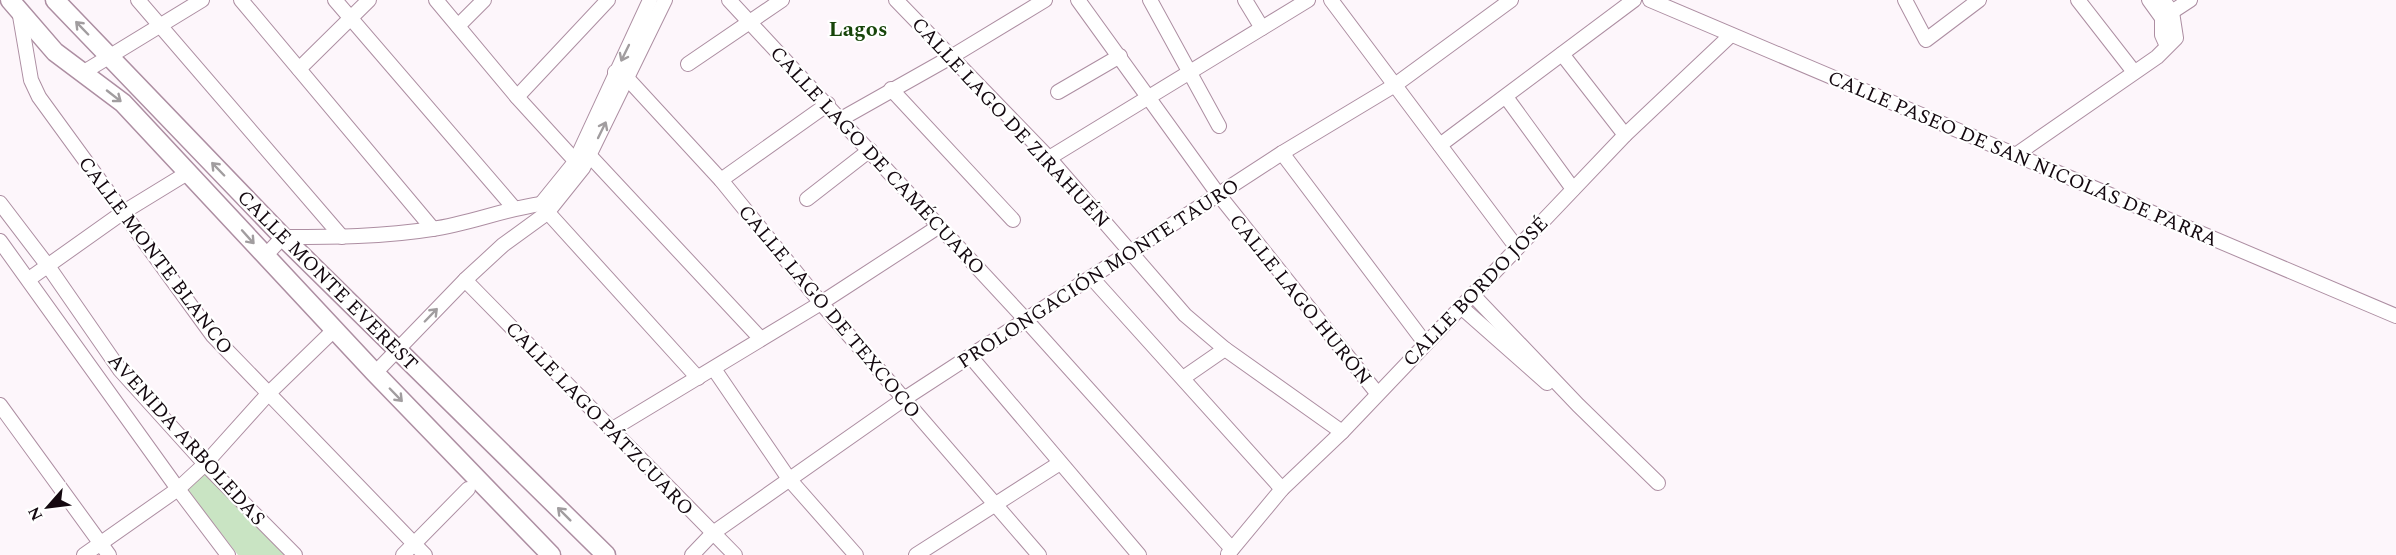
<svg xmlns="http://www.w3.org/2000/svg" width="2396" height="555" viewBox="0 0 2396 555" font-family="Spectral,serif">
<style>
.green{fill:#c9e4c3}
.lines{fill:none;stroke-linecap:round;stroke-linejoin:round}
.minor-casing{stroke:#ad8ea2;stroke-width:16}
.major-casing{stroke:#ad8ea2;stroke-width:21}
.minor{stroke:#fff;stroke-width:14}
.major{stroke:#fff;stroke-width:18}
.oneway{stroke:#a19d9f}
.labels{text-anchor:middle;stroke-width:4.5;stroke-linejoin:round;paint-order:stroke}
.street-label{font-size:20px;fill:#140910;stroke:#fff}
.quarter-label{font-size:22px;font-weight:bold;fill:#17450a;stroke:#fff}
</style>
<rect width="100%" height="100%" fill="#fdf6fb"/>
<polygon class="green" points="202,471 286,555 238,555 186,488"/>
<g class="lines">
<defs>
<g id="minor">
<polyline points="138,0 342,237"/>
<polyline points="241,0 433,229"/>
<polyline points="335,0 514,208"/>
<polyline points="436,0 517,97 580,166"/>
<polyline points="729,0 1026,320 1232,549"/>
<polyline points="896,0 1049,158 1185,315 1225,349 1342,432"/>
<polyline points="1078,0 1218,194 1377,393"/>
<polyline points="1150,0 1219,126"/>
<polyline points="1245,0 1262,28"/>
<polyline points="1331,0 1517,248"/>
<polyline points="1650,0 2396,316"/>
<polyline points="1905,0 1926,40 1979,0"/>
<polyline points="2078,0 2134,72"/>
<polyline points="2149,0 2162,18 2162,35 2167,46"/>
<polyline points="19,10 31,80 39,97 213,336 425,555"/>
<polyline points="2164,17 2190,0"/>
<polyline points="458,26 484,0"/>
<polyline points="1562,54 1625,135"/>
<polyline points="688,64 782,0"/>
<polyline points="299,69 369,0"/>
<polyline points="84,72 202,0"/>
<polyline points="615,72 627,78 721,180 821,303 1039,555"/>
<polyline points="891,89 1013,220"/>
<polyline points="1058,92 1120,56"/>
<polyline points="517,97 608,0"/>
<polyline points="1506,97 1573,189"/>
<polyline points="841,119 951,57 1045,0"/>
<polyline points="1440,145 1634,0"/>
<polyline points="1282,153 1425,343"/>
<polyline points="2017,154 2157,57 2176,38 2172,12 2163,0"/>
<polyline points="590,156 761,339"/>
<polyline points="1049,158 1308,0"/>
<polyline points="721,180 828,104"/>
<polyline points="807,199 870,150"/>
<polyline points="0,203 48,266 120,370 205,464 295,555"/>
<polyline points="541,204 575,162 650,0"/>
<polyline points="542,206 698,378"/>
<polyline points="0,241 178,489 228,555"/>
<path d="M265 256 283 237C333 237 383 237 432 229 469 224 504 209 541 204"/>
<polyline points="1091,277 1282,489"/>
<polyline points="29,279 122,213 189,172"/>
<polyline points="465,280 735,555"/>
<polyline points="1473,295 1578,405 1658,483"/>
<polyline points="1461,307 1547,383"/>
<polyline points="970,356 1139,555"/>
<polyline points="714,369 789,479 856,555"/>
<polyline points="375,373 465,280 503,245 547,213 583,168 665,0"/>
<polyline points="1183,378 1225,349"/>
<polyline points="0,405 109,555"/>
<polyline points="611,430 821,303 938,227"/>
<polyline points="1228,554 1282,489 1342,432 1625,135 1731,35"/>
<polyline points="84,555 178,489 205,464 268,394 334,330"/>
<polyline points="403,555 468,489"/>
<polyline points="692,555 713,533 904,399 1282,153 1395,85 1511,0"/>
<polyline points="916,555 1060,463"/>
</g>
<g id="major">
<polyline points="10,0 55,52 123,103 375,373 551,555"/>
<polyline points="55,0 283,237 606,555"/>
</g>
</defs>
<use href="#minor" class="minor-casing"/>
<use href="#major" class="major-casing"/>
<use href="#minor" class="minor"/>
<use href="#major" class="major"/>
</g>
<defs><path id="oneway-shaft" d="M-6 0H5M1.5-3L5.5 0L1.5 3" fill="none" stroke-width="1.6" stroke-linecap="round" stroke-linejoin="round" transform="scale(1.5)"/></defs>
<g class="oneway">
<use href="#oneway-shaft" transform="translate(82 28) rotate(-134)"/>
<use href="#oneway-shaft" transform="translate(625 53) rotate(116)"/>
<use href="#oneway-shaft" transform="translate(114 96) rotate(38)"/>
<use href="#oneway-shaft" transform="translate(602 130) rotate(-64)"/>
<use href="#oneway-shaft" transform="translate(218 169) rotate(-134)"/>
<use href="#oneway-shaft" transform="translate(248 237) rotate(48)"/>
<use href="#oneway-shaft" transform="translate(431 315) rotate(-46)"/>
<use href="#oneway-shaft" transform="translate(396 395) rotate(46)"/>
<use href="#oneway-shaft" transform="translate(564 514) rotate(-135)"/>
</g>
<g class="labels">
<g class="street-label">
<text transform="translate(1011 122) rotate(47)" y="7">CALLE LAGO DE ZIRAHUÉN</text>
<text transform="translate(2023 158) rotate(23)" y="7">CALLE PASEO DE SAN NICOLÁS DE PARRA</text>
<text transform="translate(878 160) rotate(47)" y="7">CALLE LAGO DE CAMÉCUARO</text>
<text transform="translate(156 255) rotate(53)" y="7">CALLE MONTE BLANCO</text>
<text transform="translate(1098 273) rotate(-33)" y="7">PROLONGACIÓN MONTE TAURO</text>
<text transform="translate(328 280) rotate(45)" y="7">CALLE MONTE EVEREST</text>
<text transform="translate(1475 291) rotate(-46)" y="7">CALLE BORDO JOSÉ</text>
<text transform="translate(1301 299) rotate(51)" y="7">CALLE LAGO HURÓN</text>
<text transform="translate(830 311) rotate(50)" y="7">CALLE LAGO DE TEXCOCO</text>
<text transform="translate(600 418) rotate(46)" y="7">CALLE LAGO PÁTZCUARO</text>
<text transform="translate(187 439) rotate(48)" y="7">AVENIDA ARBOLEDAS</text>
</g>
<g class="quarter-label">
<text x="858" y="36">Lagos</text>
</g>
</g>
<g transform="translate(48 507) rotate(242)" stroke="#ffffff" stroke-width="4.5" paint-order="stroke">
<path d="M0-4.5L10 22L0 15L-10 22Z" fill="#140910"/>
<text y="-9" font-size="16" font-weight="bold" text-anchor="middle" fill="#140910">N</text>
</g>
</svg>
